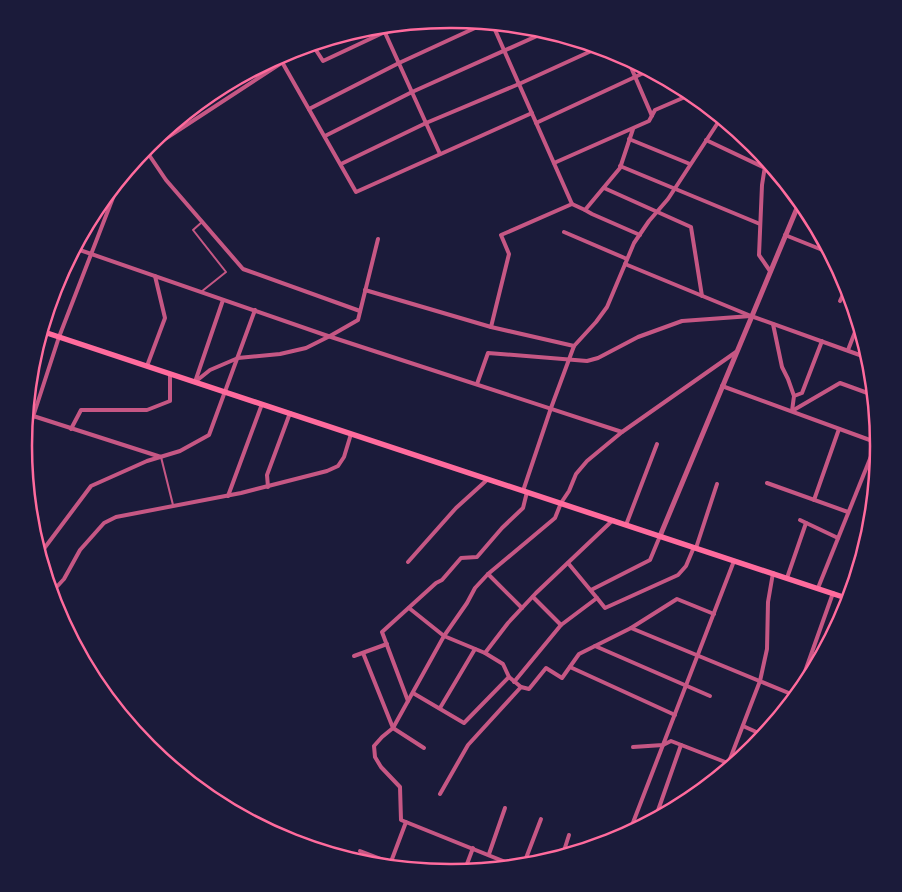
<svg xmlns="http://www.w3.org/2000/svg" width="902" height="892" viewBox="0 0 902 892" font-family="'Roboto Condensed',sans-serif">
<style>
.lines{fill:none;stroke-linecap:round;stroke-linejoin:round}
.service{stroke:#c65784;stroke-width:2}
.minor{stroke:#c65784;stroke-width:4}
.tertiary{stroke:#c65784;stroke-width:5}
.secondary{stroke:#ff6b9d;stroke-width:5.5}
.rim{fill:none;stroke:#ff6b9d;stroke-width:2.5}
</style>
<rect width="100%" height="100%" fill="#1b1b3a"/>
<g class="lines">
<g class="service">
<polyline points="201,292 226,272 193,230 202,222"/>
<polyline points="161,457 173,505"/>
</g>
<g class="minor">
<polyline points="382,26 440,154"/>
<polyline points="312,44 323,61 404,23"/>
<polyline points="627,58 652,116"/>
<polyline points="282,62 356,192 532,113"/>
<polyline points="309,109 399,63 488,22"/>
<polyline points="536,123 650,70"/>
<polyline points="325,136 412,92 548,31"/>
<polyline points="629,139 690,164"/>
<polyline points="706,140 765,168"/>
<polyline points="145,149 166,180 243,269 360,311"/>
<polyline points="139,156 309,45"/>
<polyline points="766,160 762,185 759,255 770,271"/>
<polyline points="554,163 649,121 655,110 692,94"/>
<polyline points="341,164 426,123 519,84 600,47"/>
<polyline points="620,166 760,224"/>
<polyline points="604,188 691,227 702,296"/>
<polyline points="572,204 585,210 620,168 633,129"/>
<polyline points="585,210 592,214 640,235"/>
<polyline points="564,232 627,259"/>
<polyline points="785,235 830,253"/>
<polyline points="74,248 325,335 622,432"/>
<polyline points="625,264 751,316 868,358"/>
<polyline points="365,290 491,327 574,346"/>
<polyline points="840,301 847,286"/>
<polyline points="773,324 782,367 788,379 794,396"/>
<polyline points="491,327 509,254 501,235 572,204 492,23"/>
<polyline points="848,350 855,332 861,332"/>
<polyline points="147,366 165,318 155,276"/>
<polyline points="195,382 210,370 238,358 280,354 306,348 330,336 358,320 378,239"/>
<polyline points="195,382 223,300"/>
<polyline points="477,384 488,353 587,361 598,358 638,337 682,321 751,316"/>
<polyline points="722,386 878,443"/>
<polyline points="792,411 840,383 873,395"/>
<polyline points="792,411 794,396 802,393 822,341"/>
<polyline points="27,414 161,457"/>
<polyline points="71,429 81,410 147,410 170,401 170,374"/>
<polyline points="767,483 848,512"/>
<polyline points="268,487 267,475 290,413"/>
<polyline points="523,491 551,408 574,346 596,322 607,307 634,243 649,221 668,199 721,118"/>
<polyline points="228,496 262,404"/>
<polyline points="814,500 839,429"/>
<polyline points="800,520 838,538"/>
<polyline points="626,525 657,444"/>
<polyline points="34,536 29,429 59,337 121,177"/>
<polyline points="696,548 717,484"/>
<polyline points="40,554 91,486 147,461 180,451 209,435 255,310"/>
<polyline points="408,562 456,508 488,479"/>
<polyline points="568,563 597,598"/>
<polyline points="488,574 522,608"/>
<polyline points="787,578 806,523"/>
<polyline points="818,588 878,439"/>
<polyline points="591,590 650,560 660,536"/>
<polyline points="51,593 64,579 80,550 104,523 116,517 241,493 327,471 338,466 344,457 351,434"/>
<polyline points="533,597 561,625"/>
<polyline points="409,608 444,636 485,653 503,664 509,677 521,687"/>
<polyline points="631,628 796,696"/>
<polyline points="595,646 710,696"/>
<polyline points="363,653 393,728 424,748"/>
<polyline points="485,653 508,623 536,593 613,520"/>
<polyline points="354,656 387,644"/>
<polyline points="570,667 675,715"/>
<polyline points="514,682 561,625 597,598 605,608 678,575 686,566 694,547"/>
<polyline points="413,693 464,723 509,677"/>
<polyline points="797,694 833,593"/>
<polyline points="408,701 382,632 436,583 442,580 461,558 477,557 502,528 523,508 527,492"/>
<polyline points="440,708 475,649"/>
<polyline points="743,726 763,735"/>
<polyline points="633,747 663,745 671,741 733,765"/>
<polyline points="725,772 760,681 767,649 768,602 773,573"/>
<polyline points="440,794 468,745 521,687 529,689 546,668 562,678 579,654 631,628 677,599 714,614"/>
<polyline points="655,819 681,745"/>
<polyline points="629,833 734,561"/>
<polyline points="360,851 407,869"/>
<polyline points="489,854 505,808"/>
<polyline points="562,857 569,835"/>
<polyline points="523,866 541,819"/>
<polyline points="389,867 406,822"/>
<polyline points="518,867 401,820 400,787 381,767 375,757 374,746 382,737 393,728 444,636 467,603 475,588 488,574 555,518 561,503 569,491 576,474 587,461 622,432 736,352"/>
<polyline points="464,872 473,848"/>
</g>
<polyline class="tertiary" points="660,536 800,201"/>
<polyline class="secondary" points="41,331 849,599"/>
</g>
<path d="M0 0H902V892H0ZM450 28H452A418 418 0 0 1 870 446V446A418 418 0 0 1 452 864H450A418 418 0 0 1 32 446V446A418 418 0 0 1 450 28Z" fill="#1b1b3a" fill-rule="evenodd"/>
<path class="rim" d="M450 28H452A418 418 0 0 1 870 446V446A418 418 0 0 1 452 864H450A418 418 0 0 1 32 446V446A418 418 0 0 1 450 28Z"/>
</svg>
